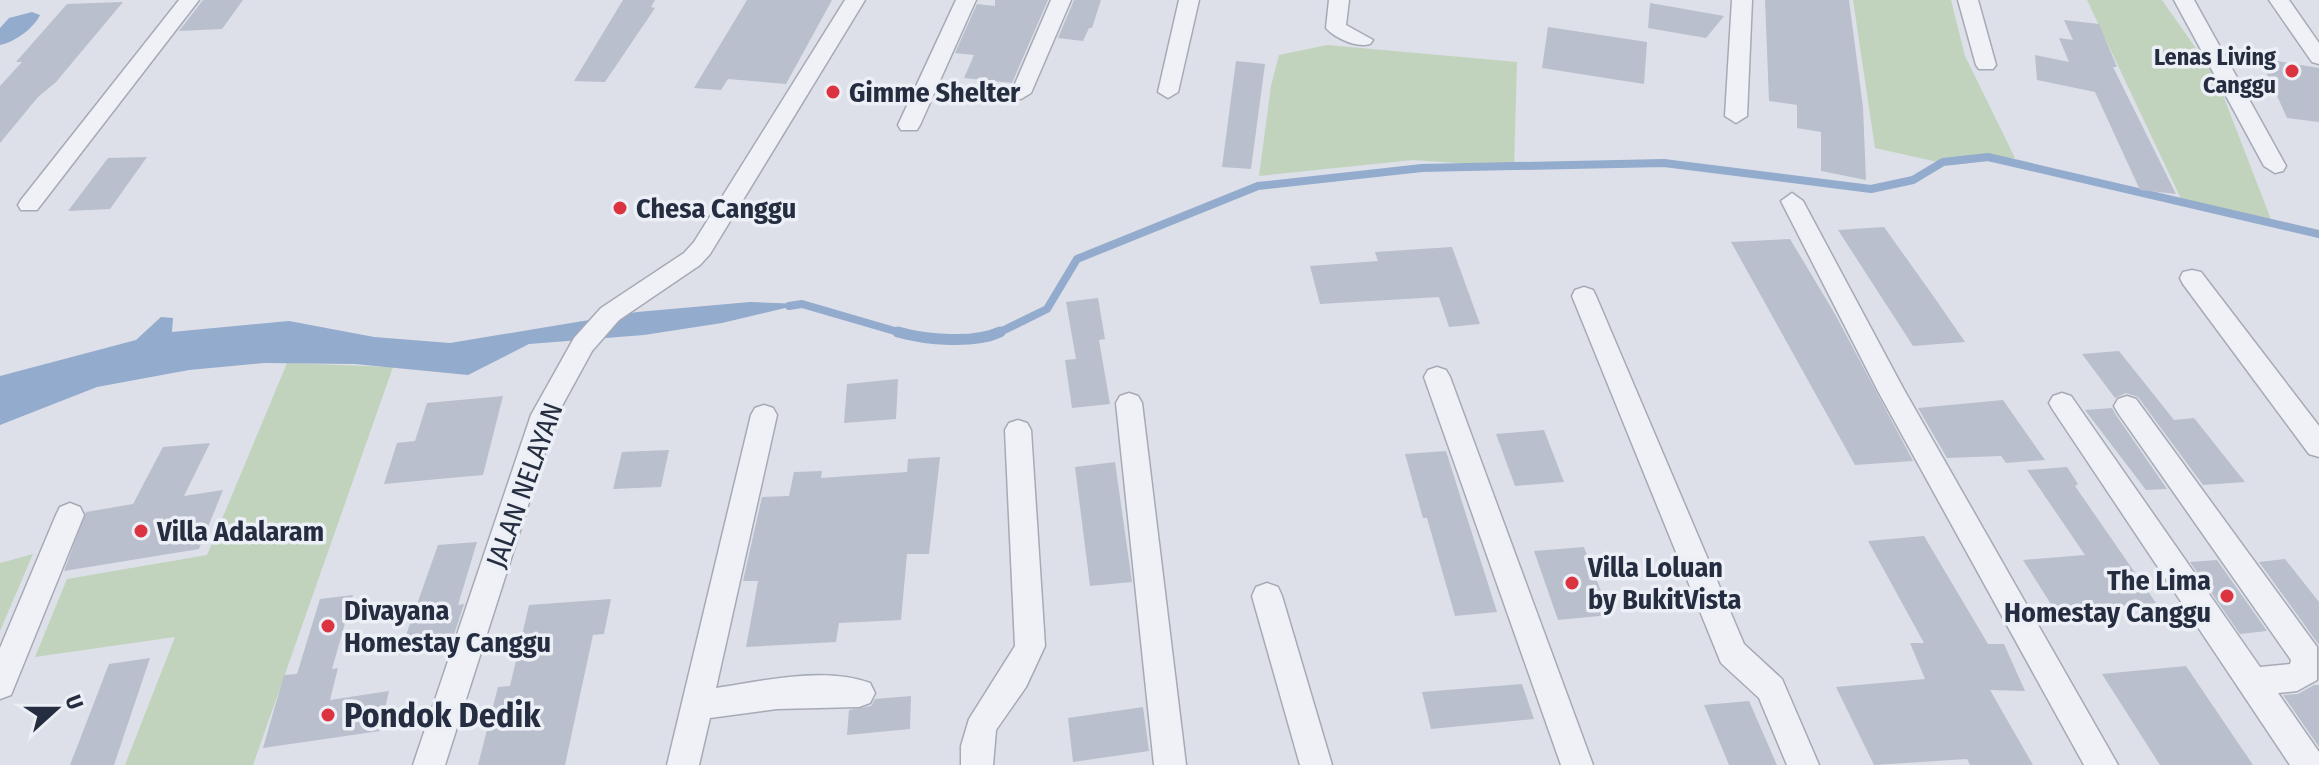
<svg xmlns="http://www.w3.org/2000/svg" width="2319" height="765" viewBox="0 0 2319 765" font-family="'Fira Sans Condensed',sans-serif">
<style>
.green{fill:#c1d3bd}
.water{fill:#93abcd}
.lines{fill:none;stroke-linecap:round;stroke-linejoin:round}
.stream-far1{stroke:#93abcd;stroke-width:8}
.stream{stroke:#93abcd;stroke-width:11}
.building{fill:#b9bfcc}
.minor-casing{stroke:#a6aab6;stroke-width:3}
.minor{fill:#f0f1f6;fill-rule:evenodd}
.poi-dot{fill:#dc3340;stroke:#eceff6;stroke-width:3}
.labels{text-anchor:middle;stroke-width:7;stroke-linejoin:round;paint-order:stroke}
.far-poi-label{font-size:24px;font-weight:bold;fill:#252d40;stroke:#eceff6;text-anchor:end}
.poi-label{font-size:28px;font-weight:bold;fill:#252d40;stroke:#eceff6;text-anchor:start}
.street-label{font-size:28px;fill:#252d40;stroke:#eceff6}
.near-poi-label{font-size:34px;font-weight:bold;fill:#252d40;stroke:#eceff6;text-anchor:start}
</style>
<rect width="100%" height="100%" fill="#dde0e8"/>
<g class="green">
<polygon points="1853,0 1951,0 1965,56 2015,158 1951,165 1875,148"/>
<polygon points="2087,0 2162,0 2216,77 2272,222 2183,203"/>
<polygon points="1327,45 1517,62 1514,167 1413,160 1259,176 1271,86 1279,55"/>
<polygon points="287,363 393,367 253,765 125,765 175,637 35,657 67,579 207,555"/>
<polygon points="33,554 0,631 0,563"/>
</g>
<g class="water">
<path d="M32 12 40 15C34 28 15 42 0 45V28L9 18Z"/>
<polygon points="750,302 802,304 722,323 644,335 529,344 468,375 355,364 264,363 189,370 97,387 0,425 0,376 136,340 161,317 173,318 172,332 289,321 374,337 450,343 637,312"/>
</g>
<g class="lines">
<g class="stream-far1">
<polyline points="789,306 802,304 905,334"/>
<polyline points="996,334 1047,309 1077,259 1258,186 1422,168 1664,163 1871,189 1913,180 1943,162 1988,157 2319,234"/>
</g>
<path class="stream" d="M898 332C926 340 974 344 1000 332"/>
</g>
<g class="building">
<polygon points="203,0 243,0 222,29 179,31"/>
<polygon points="623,0 655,0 651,7 655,8 605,82 574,81"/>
<polygon points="747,0 832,0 786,84 728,79 721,90 694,88"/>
<polygon points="995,0 1048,0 1012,83 964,78 974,55 955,53 977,4 995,6"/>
<polygon points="1074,0 1101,0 1092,28 1089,28 1083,41 1058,38"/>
<polygon points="1765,0 1849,0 1863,107 1866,180 1821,171 1821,132 1797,128 1797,105 1769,101"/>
<polygon points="123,2 56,82 38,97 0,143 0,86 22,62 16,62 67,4"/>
<polygon points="1650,3 1724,16 1706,38 1648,28"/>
<polygon points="2064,20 2099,24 2117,67 2113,67 2176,194 2140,190 2095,92 2037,80 2035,55 2069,62 2059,38 2073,40"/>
<polygon points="1548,27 1647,42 1644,84 1542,68"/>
<polygon points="2260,58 2319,68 2319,122 2287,118"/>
<polygon points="1236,61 1265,64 1251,169 1222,167"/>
<polygon points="147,157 110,209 68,211 108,158"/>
<polygon points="1884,227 1934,297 1965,342 1913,346 1838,230"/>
<polygon points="1790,239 1835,314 1913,461 1855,465 1731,242"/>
<polygon points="1452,247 1480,324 1449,327 1439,297 1320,304 1310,266 1378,261 1375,252"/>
<polygon points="1098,298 1105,339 1099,340 1110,404 1072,408 1065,360 1076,359 1066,302"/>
<polygon points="2119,351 2174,420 2194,418 2245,482 2203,485 2138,397 2126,393 2115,398 2082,354"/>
<polygon points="898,379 896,419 844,423 847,384"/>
<polygon points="503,396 483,475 384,484 397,443 415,441 427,403"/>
<polygon points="2003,400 2045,460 2006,463 2001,456 1947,458 1918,408"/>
<polygon points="2112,408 2116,415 2167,489 2146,490 2085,410"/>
<polygon points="1544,430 1564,482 1515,486 1496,434"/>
<polygon points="210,443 184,496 223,490 199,549 64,571 86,512 133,504 163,447"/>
<polygon points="669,450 661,487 613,489 622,452"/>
<polygon points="1446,451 1469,524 1497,612 1455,616 1427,518 1423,518 1405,454"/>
<polygon points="940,457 929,554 907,554 901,620 839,623 836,642 746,647 758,581 743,581 762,497 789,496 794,472 822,471 821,478 907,472 908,459"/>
<polygon points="1115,462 1132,582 1090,586 1075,467"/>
<polygon points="2067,467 2078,484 2075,486 2156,603 2056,612 2023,560 2085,555 2027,470"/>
<polygon points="1924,536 1988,644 2004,644 2025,691 1990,690 2033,765 1970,765 1967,759 1874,765 1836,687 1925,679 1910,643 1924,643 1868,541"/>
<polygon points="477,542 458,605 464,604 449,650 399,655 438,545"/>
<polygon points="1584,547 1610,615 1558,620 1534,551"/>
<polygon points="2285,559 2319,602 2319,645 2259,562"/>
<polygon points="2217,560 2267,631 2240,634 2190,562"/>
<polygon points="353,595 332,669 338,668 330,700 389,691 380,731 263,748 284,675 297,674 320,599"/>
<polygon points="611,599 604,634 593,635 565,765 478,765 498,687 510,686 529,605"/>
<polygon points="150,658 114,765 70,765 109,664"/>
<polygon points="2186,666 2253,765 2160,765 2102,674"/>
<polygon points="1522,684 1534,719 1431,729 1422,692"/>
<polygon points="2314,685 2319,685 2319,747 2283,695 2298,694"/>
<polygon points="911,696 910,729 847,735 849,710 871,706 875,699"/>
<polygon points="1749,701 1777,765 1729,765 1704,705"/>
<polygon points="1143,707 1149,751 1073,762 1068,718"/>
</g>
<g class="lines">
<defs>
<g id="minor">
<polygon points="179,0 199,0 37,210 21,210 18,205 21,200"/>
<polygon points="845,0 865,0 710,254 700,265 619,320 592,351 557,415 445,765 413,765 531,415 574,338 601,308 684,253 694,242"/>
<polygon points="956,0 976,0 920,125 917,130 901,130 898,125"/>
<polygon points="1051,0 1071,0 1031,93 1021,99 1014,98 1011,93"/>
<polygon points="1179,0 1199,0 1178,92 1168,98 1158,92"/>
<path d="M1329 0H1349L1346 25 1373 40 1370 44C1356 48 1335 38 1326 28Z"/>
<polygon points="1732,0 1752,0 1747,116 1736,123 1725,116"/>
<polygon points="1958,0 1978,0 1996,65 1993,69 1979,69 1976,65"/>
<polygon points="2174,0 2194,0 2286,166 2283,171 2275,173 2264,166"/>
<polygon points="2269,0 2289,0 2319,43 2319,64 2312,62"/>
<polygon points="1792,193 1803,201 1903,388 2118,765 2084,765 1879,393 1781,201"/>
<polygon points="2192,270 2201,272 2319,426 2319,457 2309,454 2183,284 2180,278 2183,272"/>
<polygon points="1584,287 1593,290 1596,296 1744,644 1782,679 1819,765 1787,765 1759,698 1721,663 1572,296 1575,290"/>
<polygon points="1437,367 1446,370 1450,377 1593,765 1561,765 1424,377 1428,370"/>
<polygon points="1129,393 1138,396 1142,403 1186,765 1154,765 1116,403 1120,396"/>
<polygon points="2062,393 2071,396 2260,667 2290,664 2291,660 2118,413 2114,406 2118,399 2127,396 2136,399 2317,647 2317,680 2297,691 2278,693 2319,752 2319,765 2290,765 2053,410 2049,403 2053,396"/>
<path d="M764 405 773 408 777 415 716 688C763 681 825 666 870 683L875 693 870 703 859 707 777 709 710 718 699 765H667L751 415 755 408Z"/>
<polygon points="1018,420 1027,423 1031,430 1045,646 1026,687 996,730 993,765 961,765 961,746 969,719 1015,646 1005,430 1009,423"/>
<polygon points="70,503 80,507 84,515 11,695 0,699 0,648 56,515 60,507"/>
<polygon points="1267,583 1278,587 1282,596 1332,765 1300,765 1252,596 1256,587"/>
</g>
</defs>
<use href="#minor" class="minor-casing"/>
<use href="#minor" class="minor"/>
</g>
<g class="poi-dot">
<circle cx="2292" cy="71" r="8"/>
<circle cx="833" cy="92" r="8"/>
<circle cx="620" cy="208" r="8"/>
<circle cx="141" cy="531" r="8"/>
<circle cx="1572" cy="583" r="8"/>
<circle cx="2227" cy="596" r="8"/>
<circle cx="328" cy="626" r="8"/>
<circle cx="328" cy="715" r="8"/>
</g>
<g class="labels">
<g class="far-poi-label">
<text x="2276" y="65">Lenas Living<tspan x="2276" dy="28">Canggu</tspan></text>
</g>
<g class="poi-label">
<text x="849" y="102">Gimme Shelter</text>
<text x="636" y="218">Chesa Canggu</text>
<text x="157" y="541">Villa Adalaram</text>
<text x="1588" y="577">Villa Loluan<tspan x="1588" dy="32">by BukitVista</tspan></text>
<text x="2211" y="590" text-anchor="end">The Lima<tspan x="2211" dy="32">Homestay Canggu</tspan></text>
<text x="344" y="620">Divayana<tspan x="344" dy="32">Homestay Canggu</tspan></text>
</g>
<g class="street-label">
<text transform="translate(524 485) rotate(-70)" y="10">JALAN NELAYAN</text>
</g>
<g class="near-poi-label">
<text x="344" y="727">Pondok Dedik</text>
</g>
</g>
<g transform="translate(56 709) rotate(69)" stroke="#eceff6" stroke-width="6" paint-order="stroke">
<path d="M0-6L14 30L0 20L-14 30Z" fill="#252d40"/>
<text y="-12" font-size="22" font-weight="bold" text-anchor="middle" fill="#252d40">U</text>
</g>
</svg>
